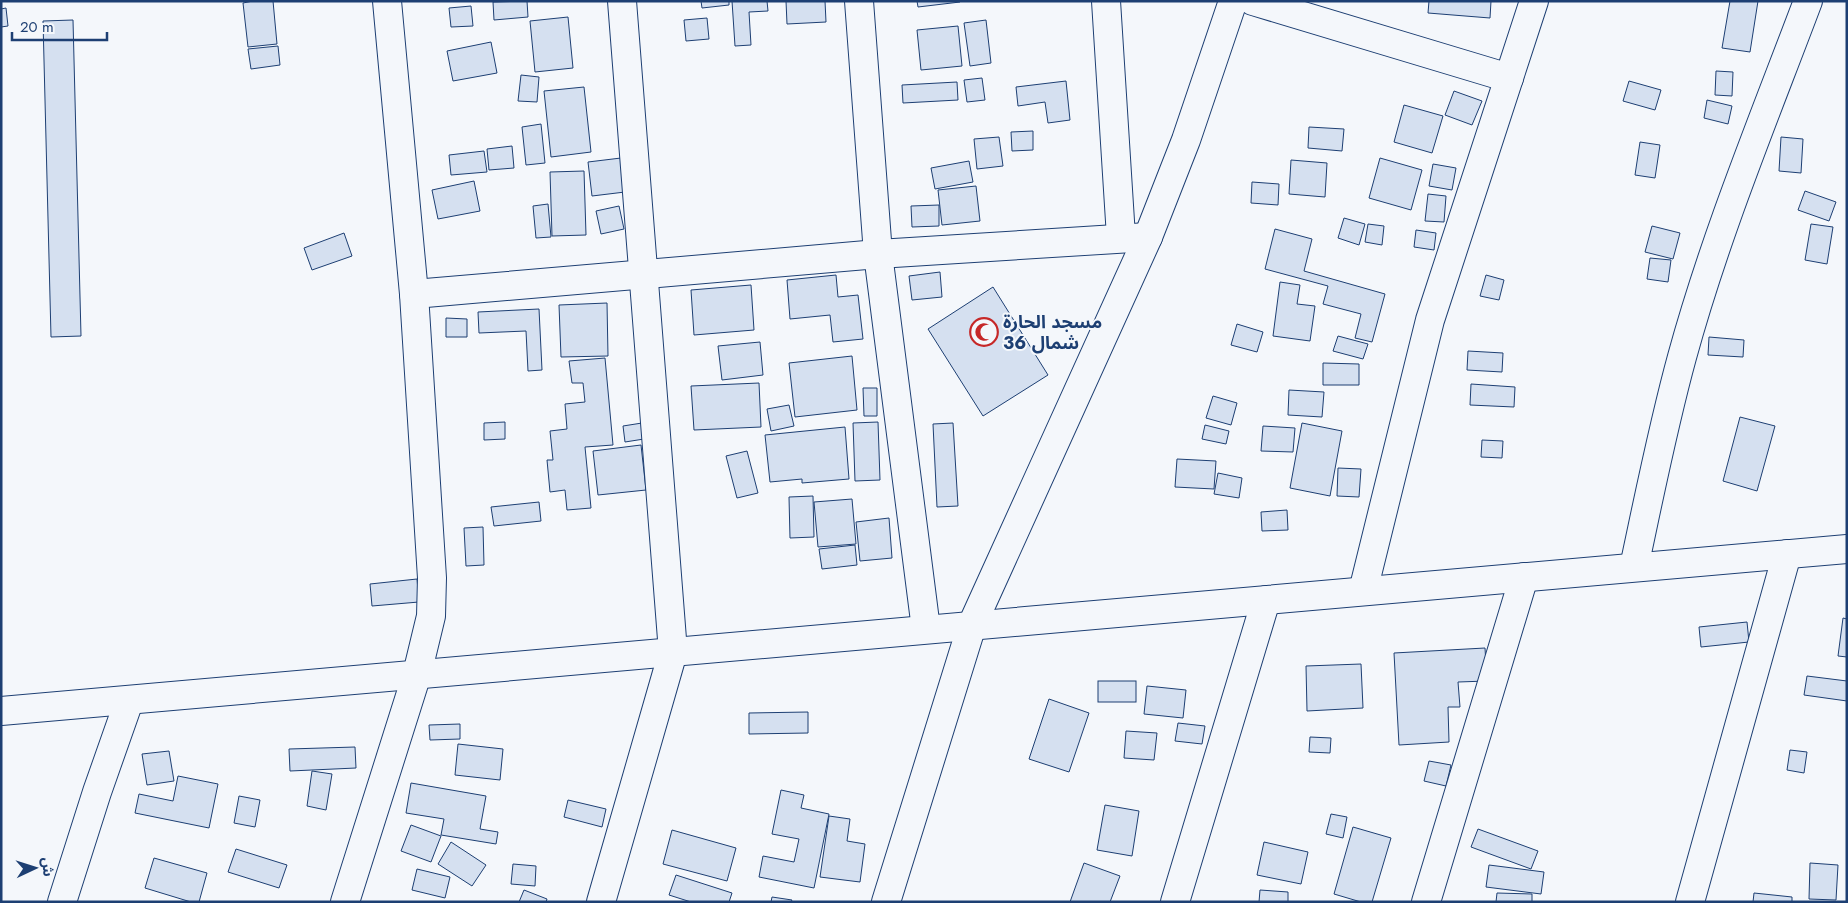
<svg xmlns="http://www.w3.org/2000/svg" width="1848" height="903" viewBox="0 0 1848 903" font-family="Jost,'Noto Sans Arabic',sans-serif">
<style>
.building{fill:#d5e0f0;stroke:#1d3f73}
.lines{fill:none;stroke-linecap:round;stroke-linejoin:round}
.street-casing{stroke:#1d3f73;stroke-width:30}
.street{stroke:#f4f7fb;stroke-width:28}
.labels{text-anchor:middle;stroke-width:4;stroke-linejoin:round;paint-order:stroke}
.poi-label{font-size:18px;font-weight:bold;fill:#1d3f73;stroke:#f4f7fb;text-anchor:start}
</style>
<rect width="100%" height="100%" fill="#f4f7fb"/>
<g class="building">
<polygon points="253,1 273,1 277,44 248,47 243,3"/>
<polygon points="527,1 528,17 494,20 493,2"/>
<polygon points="701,1 729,1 729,5 702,8"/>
<polygon points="732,1 767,1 768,11 749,12 751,45 735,46"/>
<polygon points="786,1 825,1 826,22 787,24"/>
<polygon points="917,1 960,1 960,2 918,7"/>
<polygon points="1429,1 1491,1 1490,18 1428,13"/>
<polygon points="1730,1 1758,1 1750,52 1722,48"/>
<polygon points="471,6 473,26 451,27 449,8"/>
<polygon points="6,8 8,26 1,27 1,9"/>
<polygon points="568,17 573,68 535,72 530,21"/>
<polygon points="707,18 709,39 686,41 684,20"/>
<polygon points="73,20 81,336 51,337 43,21"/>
<polygon points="986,20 991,63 970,66 964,23"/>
<polygon points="958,26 962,66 921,70 917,30"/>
<polygon points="491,42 497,73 453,81 447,51"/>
<polygon points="278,46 280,65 251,69 248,49"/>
<polygon points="1716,71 1733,72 1732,96 1715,95"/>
<polygon points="521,75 539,77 537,102 518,101"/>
<polygon points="982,78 985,100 967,102 964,80"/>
<polygon points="1066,81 1070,120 1048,123 1045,102 1018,106 1016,87"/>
<polygon points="1629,81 1661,90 1655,110 1623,101"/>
<polygon points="957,82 958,100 903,103 902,85"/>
<polygon points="584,87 591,152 551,157 544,91"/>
<polygon points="1454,91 1482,101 1472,125 1445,115"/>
<polygon points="1707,100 1732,106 1728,124 1704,118"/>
<polygon points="1404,105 1443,116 1432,153 1394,142"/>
<polygon points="541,124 545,163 526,165 522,127"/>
<polygon points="1309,127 1344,129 1342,151 1308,148"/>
<polygon points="1033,131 1033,150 1012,151 1011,132"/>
<polygon points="999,137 1003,166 977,169 974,139"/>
<polygon points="1781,137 1803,139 1801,173 1779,171"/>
<polygon points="1640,142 1660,145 1655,178 1635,175"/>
<polygon points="512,146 514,168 489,170 487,149"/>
<polygon points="484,151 487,172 451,175 449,155"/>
<polygon points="621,158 625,192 592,196 588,162"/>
<polygon points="1380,158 1422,170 1411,210 1369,198"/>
<polygon points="1291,160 1327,163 1325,197 1289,194"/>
<polygon points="969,161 973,182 935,189 931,168"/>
<polygon points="1433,164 1456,168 1452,190 1429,186"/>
<polygon points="584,171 586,235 552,236 550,172"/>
<polygon points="474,181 480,211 438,219 432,190"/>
<polygon points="1252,182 1279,184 1278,205 1251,203"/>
<polygon points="976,186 980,221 942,225 938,190"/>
<polygon points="1805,191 1836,202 1829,221 1798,210"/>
<polygon points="1428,194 1446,196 1444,222 1425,221"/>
<polygon points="548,204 551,237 536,238 533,206"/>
<polygon points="939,205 939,226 912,227 911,206"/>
<polygon points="619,206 624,229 601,234 596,211"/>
<polygon points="1344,218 1365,224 1359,245 1338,238"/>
<polygon points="1368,224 1384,226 1382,245 1365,242"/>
<polygon points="1811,224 1833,227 1827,264 1805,260"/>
<polygon points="1652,226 1680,233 1673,259 1645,252"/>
<polygon points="1275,229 1312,239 1304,271 1385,294 1372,342 1355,338 1361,314 1323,304 1328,286 1265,269"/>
<polygon points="1416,230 1436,233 1434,250 1414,247"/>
<polygon points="344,233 352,256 312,270 304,248"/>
<polygon points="1650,258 1671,260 1668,282 1647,279"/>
<polygon points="940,272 942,297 912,300 909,276"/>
<polygon points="836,275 838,297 858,295 863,339 833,342 830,315 790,319 787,280"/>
<polygon points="1486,275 1504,280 1499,300 1480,296"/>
<polygon points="1280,282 1300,285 1297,304 1315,306 1310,341 1273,336"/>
<polygon points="751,285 754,330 694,335 691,290"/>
<polygon points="993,287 1048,375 983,416 928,329"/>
<polygon points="607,303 608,356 561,357 559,305"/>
<polygon points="539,309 542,370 528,371 526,331 479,333 478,312"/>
<polygon points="446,318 467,319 467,337 446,337"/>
<polygon points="1237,324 1263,332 1257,352 1231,345"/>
<polygon points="1338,336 1368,344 1363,359 1333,351"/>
<polygon points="1709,337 1744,340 1743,357 1708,355"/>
<polygon points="760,342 763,375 722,380 718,346"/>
<polygon points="1468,351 1503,353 1502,372 1467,370"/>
<polygon points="852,356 857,410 795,417 789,363"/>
<polygon points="605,358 613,445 585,447 591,508 567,510 565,490 550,492 547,460 553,460 550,431 567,429 565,404 585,402 583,383 572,383 569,361"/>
<polygon points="1323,363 1359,364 1359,385 1323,385"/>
<polygon points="759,383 761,427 694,430 691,386"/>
<polygon points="1471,384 1515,387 1514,407 1470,405"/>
<polygon points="863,388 877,388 877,416 864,416"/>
<polygon points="1289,390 1324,392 1322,417 1288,415"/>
<polygon points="1213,396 1237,403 1231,425 1206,418"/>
<polygon points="789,405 794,426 771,431 767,409"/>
<polygon points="1740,417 1775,426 1757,491 1723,481"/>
<polygon points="505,422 505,439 484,440 484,423"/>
<polygon points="878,422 880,480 855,481 853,423"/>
<polygon points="642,423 644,439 625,442 623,426"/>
<polygon points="953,423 958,506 937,507 933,424"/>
<polygon points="1302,423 1342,431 1330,496 1290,488"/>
<polygon points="1205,425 1229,431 1226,444 1202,439"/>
<polygon points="1263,426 1295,428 1293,452 1261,451"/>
<polygon points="845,427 849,479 802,483 802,479 770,482 765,435"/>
<polygon points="1482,440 1503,441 1502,458 1481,457"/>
<polygon points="641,445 646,490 598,495 593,451"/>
<polygon points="747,451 758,493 737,498 726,456"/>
<polygon points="1177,459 1216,461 1214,489 1175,487"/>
<polygon points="1338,468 1361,469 1359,497 1337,496"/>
<polygon points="1218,473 1242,478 1239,498 1214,494"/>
<polygon points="813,496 814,537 790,538 789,497"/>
<polygon points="852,499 856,544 818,547 814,502"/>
<polygon points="539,502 541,521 494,526 491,507"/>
<polygon points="1287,510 1288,530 1262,531 1261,512"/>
<polygon points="889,518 892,558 860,561 856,522"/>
<polygon points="483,527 484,565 466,566 464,528"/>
<polygon points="855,545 857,565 822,569 819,549"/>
<polygon points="417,579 419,602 372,606 370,584"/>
<polygon points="1843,618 1847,619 1847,657 1838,656"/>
<polygon points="1747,622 1749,642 1701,647 1699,627"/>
<polygon points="1485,648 1487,681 1458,682 1460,707 1448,707 1449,742 1399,745 1394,653"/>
<polygon points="1361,664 1363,708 1307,711 1306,666"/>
<polygon points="1807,676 1847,681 1847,701 1804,695"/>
<rect x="1098" y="681" width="38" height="21"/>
<polygon points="1147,686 1186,690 1183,718 1144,714"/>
<polygon points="1049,699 1089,713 1069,772 1029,759"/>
<polygon points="808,712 808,733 749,734 749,713"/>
<polygon points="1178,723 1205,726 1202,744 1175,741"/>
<polygon points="460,724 460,739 430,740 429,725"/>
<polygon points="1126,731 1157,733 1154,760 1124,758"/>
<polygon points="1310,737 1331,738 1330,753 1309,752"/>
<polygon points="458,744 503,749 500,780 455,775"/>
<polygon points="355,747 356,768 290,771 289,749"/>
<polygon points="1790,750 1807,752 1804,773 1787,770"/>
<polygon points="169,751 174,781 147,785 142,754"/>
<polygon points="1429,761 1451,765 1446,786 1424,781"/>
<polygon points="312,771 332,774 326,810 307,806"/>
<polygon points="178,776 218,784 209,828 135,813 139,794 173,801"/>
<polygon points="411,783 486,796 480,829 498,832 496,844 441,835 444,819 406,813"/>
<polygon points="781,790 804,795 801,808 829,814 814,888 759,877 763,856 794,862 799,839 772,834"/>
<polygon points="239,796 260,800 255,827 234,823"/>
<polygon points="568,800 606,809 602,827 564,817"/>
<polygon points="1105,805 1139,811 1132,856 1097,850"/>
<polygon points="1331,814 1347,817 1343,838 1326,834"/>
<polygon points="829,816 850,819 847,841 865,844 860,882 820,877"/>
<polygon points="411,825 441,836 431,862 401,851"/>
<polygon points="1353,827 1391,838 1372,902 1361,902 1334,894"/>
<polygon points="1478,829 1538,851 1531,869 1471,847"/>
<polygon points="672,830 736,848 727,881 663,864"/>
<polygon points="451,842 486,865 472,886 438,864"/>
<polygon points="1264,842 1308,852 1301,884 1257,875"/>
<polygon points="236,849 287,865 279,888 228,872"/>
<polygon points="154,858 207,873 199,902 191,902 145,888"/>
<polygon points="1084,863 1120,876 1110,902 1070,902"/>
<polygon points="1810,863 1838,865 1836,900 1809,899"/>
<polygon points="513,864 536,866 535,886 511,884"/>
<polygon points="1489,865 1544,872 1541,894 1486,887"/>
<polygon points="417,869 450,877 445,898 412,890"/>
<polygon points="676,875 732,893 729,902 691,902 669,895"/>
<polygon points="524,890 547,899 546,902 519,902"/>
<polygon points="1260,890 1288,892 1288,902 1259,902"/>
<polygon points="1497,893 1532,894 1532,902 1496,902"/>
<polygon points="1754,893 1792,897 1792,902 1753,902"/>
<polygon points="772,897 792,900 791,902 771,902"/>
</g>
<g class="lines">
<defs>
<g id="street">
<polyline points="859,1 878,254 926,629"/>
<polyline points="1106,1 1121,237"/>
<polyline points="1253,1 1509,78"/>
<polyline points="414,294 878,254 1148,237"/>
<path d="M1634 567C1649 497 1663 426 1682 357 1715 236 1764 118 1808 1"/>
<polyline points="1363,591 1430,320 1534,1"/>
<polyline points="1,711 1847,549"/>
<polyline points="62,902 97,792 129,701"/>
<polyline points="345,902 417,674 431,616 432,578 414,294 387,1"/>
<polyline points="601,902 673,652 622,1"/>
<polyline points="886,902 972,625 1148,237 1186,140 1233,1"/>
<polyline points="1175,902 1266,600"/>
<polyline points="1426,902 1524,577"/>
<polyline points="1690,902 1787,554"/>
</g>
</defs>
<use href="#street" class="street-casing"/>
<use href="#street" class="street"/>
</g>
<defs>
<symbol id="mosque-ring" viewBox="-11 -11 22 22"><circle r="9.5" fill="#f4f7fb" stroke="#c62828" stroke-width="1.5"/><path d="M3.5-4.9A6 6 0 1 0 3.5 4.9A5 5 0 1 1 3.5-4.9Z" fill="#c62828"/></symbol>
</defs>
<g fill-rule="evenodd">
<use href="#mosque-ring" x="968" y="316" width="32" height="32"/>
</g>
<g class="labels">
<g class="poi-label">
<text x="1003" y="328">مسجد الحارة<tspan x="1003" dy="21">36 شمال</tspan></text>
</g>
</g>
<rect width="1848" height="903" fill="none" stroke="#1d3f73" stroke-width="5"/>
<g transform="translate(35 868) rotate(86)" stroke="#f4f7fb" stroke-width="4" paint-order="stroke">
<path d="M0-4L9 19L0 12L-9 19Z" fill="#1d3f73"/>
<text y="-8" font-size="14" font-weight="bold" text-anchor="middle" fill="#1d3f73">ش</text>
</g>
<path d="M12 32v8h95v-8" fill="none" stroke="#1d3f73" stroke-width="2.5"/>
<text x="20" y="32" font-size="15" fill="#1d3f73" stroke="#f4f7fb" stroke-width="4" paint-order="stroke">20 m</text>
</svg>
